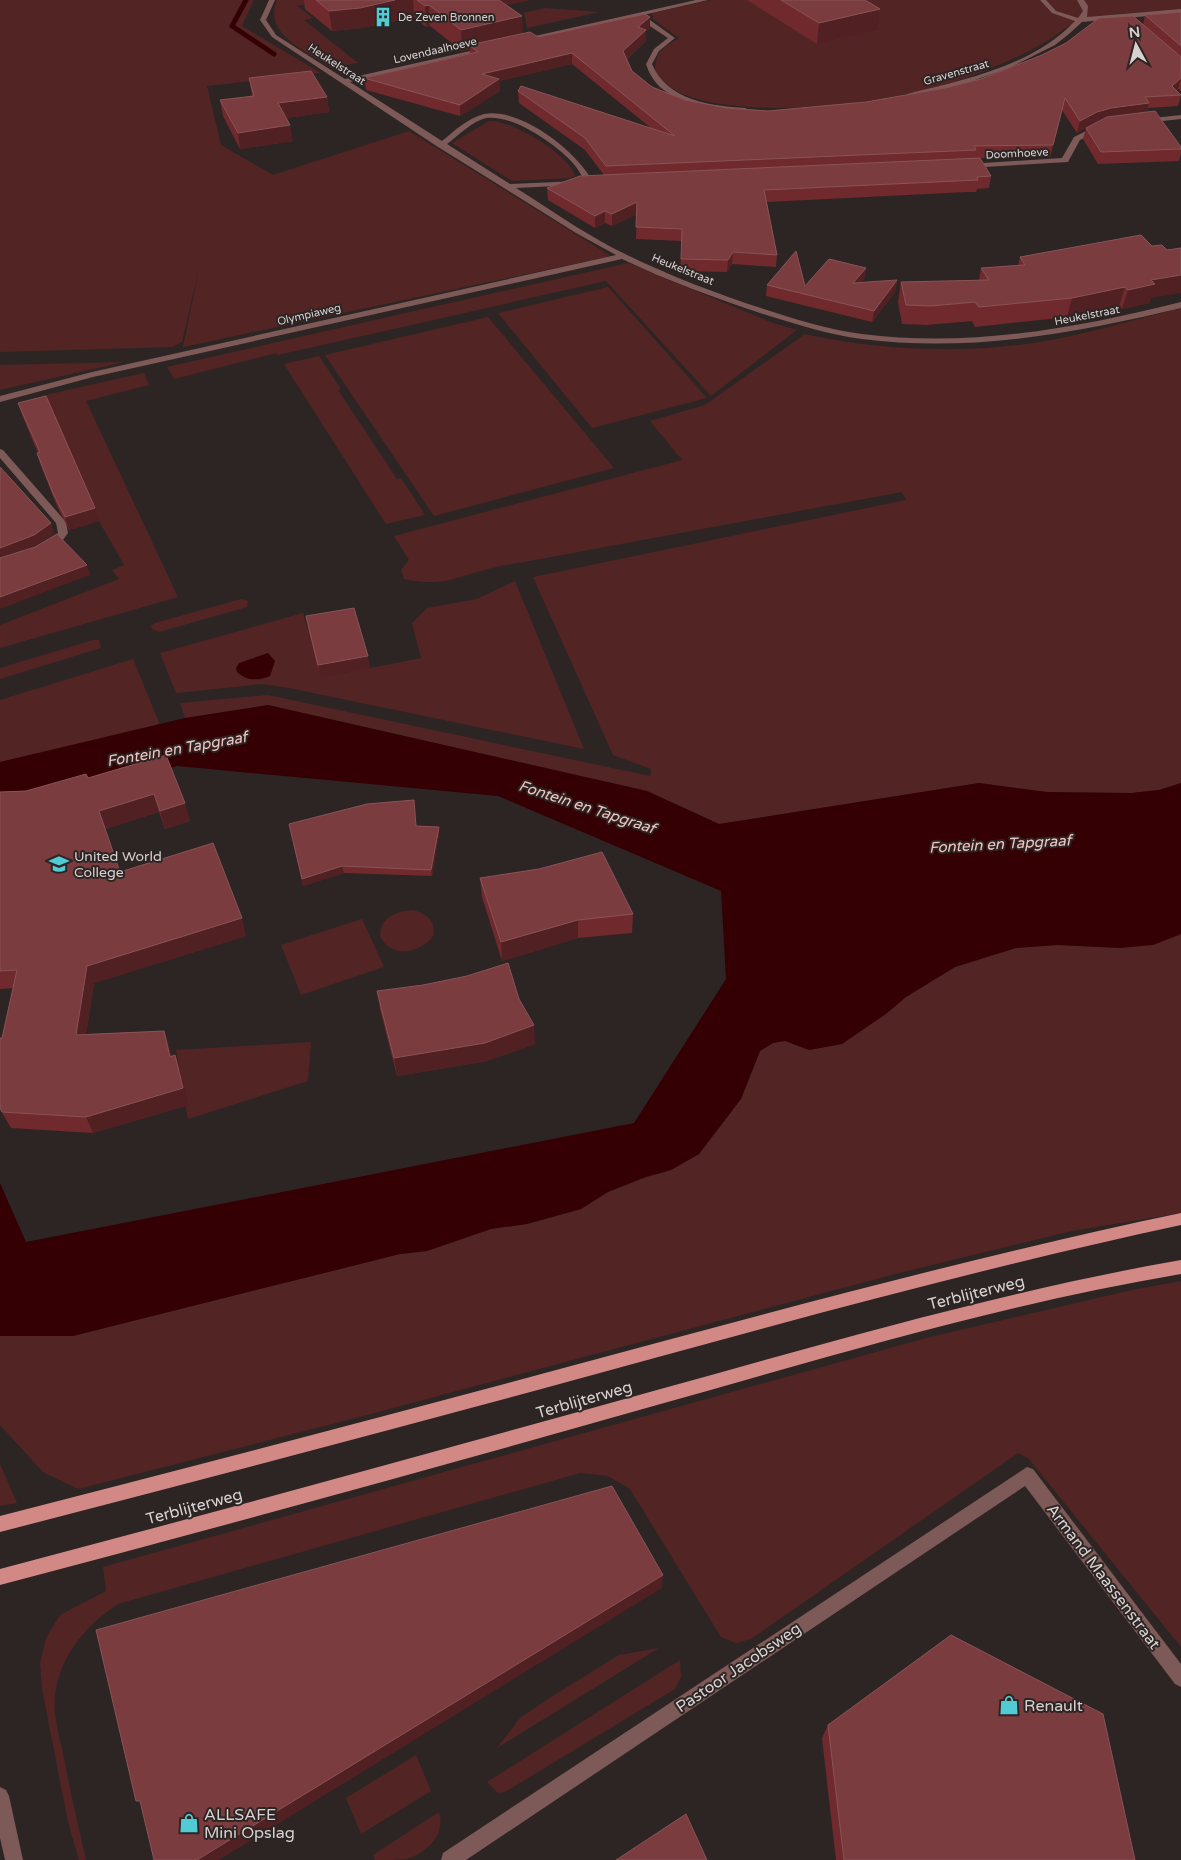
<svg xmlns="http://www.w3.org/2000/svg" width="1181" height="1860" viewBox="0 0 1181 1860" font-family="'Varela Round',sans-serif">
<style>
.green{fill:#532424}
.water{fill:#340004}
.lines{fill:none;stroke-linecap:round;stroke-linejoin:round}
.stream{stroke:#340004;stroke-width:5}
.minor{fill:#7d5957;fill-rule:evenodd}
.major{fill:#d28986;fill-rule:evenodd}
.wall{fill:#702a2d}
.shaded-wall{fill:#502022}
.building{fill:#7b3c3f;stroke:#895356}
.labels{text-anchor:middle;stroke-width:4;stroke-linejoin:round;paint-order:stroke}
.far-poi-label{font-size:11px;fill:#d7d2d1;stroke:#2d2524;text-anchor:start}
.far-street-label{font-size:11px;fill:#d7d2d1;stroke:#2d2524}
.poi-label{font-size:14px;fill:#d7d2d1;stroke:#2d2524;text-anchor:start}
.water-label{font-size:15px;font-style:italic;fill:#f4c5c2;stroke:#2d2524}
.near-street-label{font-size:16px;fill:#d7d2d1;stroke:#2d2524}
.near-poi-label{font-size:16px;fill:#d7d2d1;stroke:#2d2524;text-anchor:start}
</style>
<rect width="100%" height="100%" fill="#2d2524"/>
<g class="green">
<polygon points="0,0 254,0 242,26 321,73 207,86 221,145 273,175 409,131 611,256 183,347 199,269 182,342 173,347 0,352"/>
<path d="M277 0H327L297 6 313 18 304 20 358 63 331 67C308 52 262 34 277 0Z"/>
<path d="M711 0H1181V10C1148 13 1099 11 1069 26 1061 30 1055 37 1047 41 1022 56 995 67 968 77 898 103 758 121 688 96 674 92 664 82 655 72 656 50 662 49 679 38L653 19 652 13Z"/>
<polygon points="545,8 599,12 527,28 524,13"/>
<path d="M489 121C510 119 569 154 575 176L570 178 512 181 452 143Z"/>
<polygon points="628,263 773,323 797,330 711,396 606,281 278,355 277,353 174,379 167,367"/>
<polygon points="608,287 707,398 592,428 498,313"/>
<path d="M1181 308V783L1159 790 1131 793 1047 792 979 783 719 824 647 791 268 705 185 718 180 703 268 695 650 776 651 769 613 755 533 577 906 500 902 492 546 558C526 562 507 564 488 569 452 578 444 587 404 579L401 570 409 560 394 536 682 460 650 421 705 405 805 334C875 350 961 354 1033 343 1082 336 1132 320 1181 308Z"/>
<polygon points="488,317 614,468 434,516 325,355"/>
<polygon points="319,356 341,389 338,390 397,479 401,478 425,515 386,524 284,364"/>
<polygon points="124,362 0,390 0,365"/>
<polygon points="144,373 149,385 86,401 178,597 0,648 0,625 119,579 112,570 124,565 99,521 41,396"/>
<polygon points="515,581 584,749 289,688 262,684 176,693 160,653 303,613 321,678 421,658 412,623 427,608 477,599"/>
<polygon points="241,599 248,601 247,607 159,632 152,629 151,626 155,623"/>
<polygon points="93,640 99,640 101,648 0,679 0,668"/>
<polygon points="133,659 160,725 0,762 0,700"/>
<path d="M413 910C427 914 436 921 433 936 420 954 391 959 380 936 380 917 397 911 413 910Z"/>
<polygon points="362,919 384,967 301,995 281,945"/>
<polygon points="1181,934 1181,1213 1072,1231 899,1273 348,1420 78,1489 43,1472 0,1425 0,1336 73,1336 400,1254 427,1251 491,1229 527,1224 581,1209 608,1192 646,1177 671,1170 699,1154 741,1099 760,1051 773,1043 785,1041 809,1050 842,1044 906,997 955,967 1016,948 1058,945 1120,948 1169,939"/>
<polygon points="311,1042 308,1081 188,1119 176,1050"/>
<path d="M1181 1281V1647L1028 1458 1018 1453 751 1639 736 1643 721 1637 630 1489 608 1476 580 1473 118 1604C81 1628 51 1667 55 1714 57 1730 62 1747 65 1763 71 1795 79 1828 86 1860H79L68 1822 42 1689 40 1663 46 1638 60 1615 106 1591 103 1567 926 1338 1132 1290Z"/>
<polygon points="0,1464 17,1503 0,1506"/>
<polygon points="659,1648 497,1748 520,1718 551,1697 619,1655"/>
<polygon points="680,1660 681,1677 675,1689 505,1792 498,1793 487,1782"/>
<polygon points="416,1755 431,1791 361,1834 346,1798"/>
<path d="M439 1812C446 1835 427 1852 407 1859 398 1860 384 1860 375 1860L373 1855Z"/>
</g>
<g class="water">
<path d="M268 653 275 661 270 676C258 681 246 681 237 672L236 668 239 663Z"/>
<polygon points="268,705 647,791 719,824 979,783 1047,792 1131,793 1159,790 1181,783 1181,934 1153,945 1120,948 1058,945 1016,948 955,967 906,997 886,1014 842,1044 809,1050 785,1041 773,1043 760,1051 741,1099 699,1154 671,1170 646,1177 608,1192 581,1209 527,1224 491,1229 427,1251 400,1254 73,1336 0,1336 0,1183 26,1242 634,1123 726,979 721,891 498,796 177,766 33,809 0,810 0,762 185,718"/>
</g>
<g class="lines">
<polyline class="stream" points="246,0 232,26 274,54"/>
<g class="minor">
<path d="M269 0H275L266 20 276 35 345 79 488 47V49L350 82 442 141C454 131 468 118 484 114 520 107 577 151 593 182L592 184H586C582 176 578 168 571 161 554 143 512 114 486 118 472 121 458 136 447 144L510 184 579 181 580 183 576 185 516 188C548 208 579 230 613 248 662 273 714 293 767 310 798 320 830 330 862 334 970 348 1077 328 1181 302V308C1077 333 969 353 862 339 829 335 796 324 763 314 715 298 668 281 622 259L93 377 0 402V396L92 372 616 255 576 233 438 147 272 37 260 20Z"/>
<path d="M696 0H708L643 15 675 38 659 51 652 64C667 100 710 106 745 108L747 109V111C724 115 678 103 660 87 653 80 649 73 646 64L654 49 668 38 636 17 520 42 517 40Z"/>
<path d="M1040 0H1046L1056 11 1078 18 1083 11 1077 0H1084L1088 6 1087 17 1181 9V13L1082 22 1069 34 1055 45 1009 68 961 85 907 96V94C964 80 1033 66 1075 21L1052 13Z"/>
<polygon points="1181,115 1181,119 1144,123 1140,121 1144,119"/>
<polygon points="1096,126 1103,128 1080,140 1068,162 968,168 964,166 968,164 1062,158 1074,137"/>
<polygon points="0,449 3,450 66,522 68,533 60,544 46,549 41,546 52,540 58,533 56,523 0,458"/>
<polygon points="1027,1467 1033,1469 1181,1664 1181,1687 1175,1684 1025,1486 466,1860 441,1860 443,1853"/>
<polygon points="0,1787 6,1790 9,1796 23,1860 5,1860 0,1838"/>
</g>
<g class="major">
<path d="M1181 1213V1225C967 1271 757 1330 545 1388 364 1437 182 1485 0 1532V1516C182 1469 364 1422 545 1373 757 1316 967 1258 1181 1213Z"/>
<path d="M1181 1260V1274C1003 1304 831 1356 657 1405 439 1467 220 1527 0 1585V1569C220 1511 438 1451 657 1390 831 1342 1003 1291 1181 1260Z"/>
</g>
</g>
<g class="wall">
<polygon points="304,0 529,0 506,5 522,16 522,34 538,37 650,17 650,28 646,31 646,41 627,59 632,71 652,87 685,100 726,108 768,111 866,102 945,88 981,79 1143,25 1145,15 1181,12 1181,91 1178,89 1176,91 1181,95 1178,106 1148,108 1147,112 1181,147 1181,153 1179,161 1098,164 1083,139 1086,128 1077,133 1062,110 1050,157 980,158 991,176 989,188 977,189 976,192 967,192 767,202 777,255 776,267 732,264 727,272 680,271 682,241 636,239 637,214 612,226 605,223 595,228 548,200 547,188 604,175 585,150 519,103 518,91 651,128 572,64 499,81 500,91 460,116 366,90 364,78 470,54 470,49 462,51 430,26 426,27 414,17 362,28 332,31 305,9"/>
<polygon points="747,0 865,0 880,9 878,30 817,44"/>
<polygon points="249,78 327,97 329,112 286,118 293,141 240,149 223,116 220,100 252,96"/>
<polygon points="1152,246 1167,250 1149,303 1122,309 1119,306 1067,317 975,327 972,321 927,325 902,324 898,302 901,282 979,281 981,268 1018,265 1020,257"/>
<polygon points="866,268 864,279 861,283 897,280 895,292 872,322 766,296 767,285 805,286"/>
<polygon points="18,403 95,508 99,521 69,530 57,506 41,466 37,453 38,453 22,415"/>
<polygon points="306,616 370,669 320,678 308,629"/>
<polygon points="166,755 190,821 165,829 159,812 105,829 120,872 246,936 94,983 86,1034 164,1031 172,1056 175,1055 181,1072 189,1105 93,1133 11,1128 0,1109 0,1038 2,1038 13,988 0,989 0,792 26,791 88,778"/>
<polygon points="289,824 439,827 439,834 432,876 344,873 303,886"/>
<polygon points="480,878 633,914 632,933 578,938 502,961 482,897"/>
<polygon points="377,991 519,999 535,1044 487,1061 397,1076 380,1009"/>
<polygon points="828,1725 1135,1860 836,1860 822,1738"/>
</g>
<g class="shaded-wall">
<polygon points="395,0 413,0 414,17 362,28 332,31 329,11"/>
<polygon points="488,0 529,0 493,8"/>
<polygon points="429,5 430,26 426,27 425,6"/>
<polygon points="880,9 878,30 817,44 819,23"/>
<polygon points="522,16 523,37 469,45 470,49 462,51 461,30"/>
<polygon points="650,17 650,28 646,31 646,41 623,62 623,51 638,27"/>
<polygon points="572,53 572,64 499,81 500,91 460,116 460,105 482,74"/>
<polygon points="1181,78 1178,89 1172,95 1172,86"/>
<polygon points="327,97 329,112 280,119 278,103"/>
<polygon points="1149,103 1146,115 1094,124 1077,133 1080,121 1097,112 1111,108"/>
<polygon points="290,125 293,141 240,149 238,133"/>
<polygon points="637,202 637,214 612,226 612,214"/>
<polygon points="605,211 605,223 595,228 595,216"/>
<polygon points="733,252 732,264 727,272 728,260"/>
<polygon points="866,268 864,279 852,295 853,283"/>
<polygon points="1181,275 1181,293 1151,298 1149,303 1122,309 1128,290 1151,280"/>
<polygon points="897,280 895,292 872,322 874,311"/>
<polygon points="1125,287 1119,306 1067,317 1072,298"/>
<polygon points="95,508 99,521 69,530 65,517"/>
<polygon points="51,523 54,534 37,545 0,560 0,548"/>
<polygon points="87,565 90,575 0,609 0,597"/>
<polygon points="368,656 370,669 320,678 318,665"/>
<polygon points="154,794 159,812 105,829 99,811"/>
<polygon points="185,803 190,821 165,829 160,811"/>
<polygon points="439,827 439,834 432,876 431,870"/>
<polygon points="342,866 344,873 303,886 302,879"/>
<polygon points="242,918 246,936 94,983 83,1052 76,1035 87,966"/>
<polygon points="578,920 578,938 502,961 501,942"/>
<polygon points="534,1025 535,1044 487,1061 397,1076 394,1058"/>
<polygon points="164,1031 170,1048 176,1074 170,1057"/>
<polygon points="175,1055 181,1072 189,1105 93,1133 86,1117"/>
<polygon points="663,1575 662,1588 219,1860 197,1860"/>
</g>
<g class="building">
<polygon points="316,0 395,0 360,8 329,11"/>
<polygon points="417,0 499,0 522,16 461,30 429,5 425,6"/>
<polygon points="781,0 865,0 880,9 819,23"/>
<polygon points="1181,12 1181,46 1145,15"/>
<polygon points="645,14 650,17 638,27 646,30 623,51 632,71 652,87 685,100 726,108 768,111 866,102 945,88 981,79 1042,55 1066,43 1099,18 1133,16 1181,57 1181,78 1172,86 1181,95 1145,97 1149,103 1111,108 1097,112 1080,121 1065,98 1053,145 974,146 976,150 606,166 585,138 518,91 521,86 675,136 572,53 482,74 499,79 460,105 364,78 478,52 469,45 530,32 538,37"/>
<polygon points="311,71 327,97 278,103 290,125 238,133 220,100 254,96 249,78"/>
<polygon points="1155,111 1181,147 1181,149 1101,152 1086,128 1107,117"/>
<polygon points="980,158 991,176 977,177 978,180 764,190 777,255 733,252 728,260 681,259 682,229 636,227 637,202 612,214 605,211 595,216 547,188 580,176"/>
<polygon points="1141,235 1152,246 1162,245 1167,250 1181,248 1181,275 1151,280 1155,284 1128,290 1125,287 1072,298 979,307 975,302 931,306 906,305 901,282 989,280 981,268 1025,265 1020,257"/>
<polygon points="796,251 805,286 829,259 866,268 853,283 897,280 874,311 767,285"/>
<polygon points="46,396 95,508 65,517 53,493 37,453 40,452 18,403"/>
<polygon points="0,467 51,523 34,535 0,548"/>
<polygon points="57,534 87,565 0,597 0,558 35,547"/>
<polygon points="354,608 368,656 318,665 306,616"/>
<polygon points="166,755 185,803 160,811 154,794 99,811 120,872 213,843 242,918 87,966 76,1035 164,1031 170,1057 175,1055 183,1088 86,1117 2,1112 0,1108 0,1038 2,1038 17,970 0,971 0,792 26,791 86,774 88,778"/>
<polygon points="414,800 416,826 439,827 431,870 342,866 302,879 289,824 367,804"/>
<polygon points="602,852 633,914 578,920 501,942 480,878 539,869"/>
<polygon points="508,963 519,999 534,1025 485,1043 394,1058 377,991 423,985 467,976"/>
<polygon points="612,1486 663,1575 197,1860 154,1860 140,1801 136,1801 96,1630"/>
<polygon points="951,1635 1103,1714 1135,1860 844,1860 828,1725"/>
<polygon points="686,1814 707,1860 616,1860"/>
</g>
<defs>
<symbol id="building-bare" viewBox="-9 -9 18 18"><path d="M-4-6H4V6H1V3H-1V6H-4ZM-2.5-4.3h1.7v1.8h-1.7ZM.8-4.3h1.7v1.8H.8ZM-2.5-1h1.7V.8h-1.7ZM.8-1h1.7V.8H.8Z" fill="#51ccd5" stroke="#2d2524" stroke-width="2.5" paint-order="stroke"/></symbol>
<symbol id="school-bare" viewBox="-9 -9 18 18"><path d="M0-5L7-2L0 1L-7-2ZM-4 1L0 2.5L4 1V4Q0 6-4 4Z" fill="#51ccd5" stroke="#2d2524" stroke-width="2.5" paint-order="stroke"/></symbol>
<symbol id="shop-bare" viewBox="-9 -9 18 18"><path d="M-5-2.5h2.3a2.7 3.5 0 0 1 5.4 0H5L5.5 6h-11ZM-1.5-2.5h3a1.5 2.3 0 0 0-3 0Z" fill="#51ccd5" stroke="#2d2524" stroke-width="2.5" paint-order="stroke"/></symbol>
</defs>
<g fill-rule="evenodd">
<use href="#building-bare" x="369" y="3" width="28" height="28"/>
<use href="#school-bare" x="45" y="850" width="28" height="28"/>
<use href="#shop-bare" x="995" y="1691" width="28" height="28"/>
<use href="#shop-bare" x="175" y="1809" width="28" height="28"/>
</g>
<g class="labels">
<g class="far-poi-label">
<text x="398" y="21">De Zeven Bronnen</text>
</g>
<g class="far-street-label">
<text transform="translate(435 50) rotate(-13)" y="4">Lovendaalhoeve</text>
<text transform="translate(337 64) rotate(33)" y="4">Heukelstraat</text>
<text transform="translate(956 72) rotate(-16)" y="4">Gravenstraat</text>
<text transform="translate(1017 153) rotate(-3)" y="4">Doomhoeve</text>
<text transform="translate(683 269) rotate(22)" y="4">Heukelstraat</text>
<text transform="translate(309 314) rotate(-13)" y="4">Olympiaweg</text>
<text transform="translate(1087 315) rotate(-11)" y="4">Heukelstraat</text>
</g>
<g class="poi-label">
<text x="74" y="861">United World<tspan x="74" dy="16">College</tspan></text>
</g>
<g class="water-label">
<text transform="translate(177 749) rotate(-10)" y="5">Fontein en Tapgraaf</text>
<text transform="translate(587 807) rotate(18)" y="5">Fontein en Tapgraaf</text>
<text transform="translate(1000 844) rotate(-3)" y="5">Fontein en Tapgraaf</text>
</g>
<g class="near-street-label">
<text transform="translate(976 1292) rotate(-14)" y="6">Terblijterweg</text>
<text transform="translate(584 1399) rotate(-16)" y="6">Terblijterweg</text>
<text transform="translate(194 1506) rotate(-15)" y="6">Terblijterweg</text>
<text transform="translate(1104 1576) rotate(53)" y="6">Armand Maassenstraat</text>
<text transform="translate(738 1667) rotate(-34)" y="6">Pastoor Jacobsweg</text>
</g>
<g class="near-poi-label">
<text x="1024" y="1711">Renault</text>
<text x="204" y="1820">ALLSAFE<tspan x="204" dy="18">Mini Opslag</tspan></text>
</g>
</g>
<g transform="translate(1136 45) rotate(353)" stroke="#2d2524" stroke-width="4" paint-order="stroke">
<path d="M0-4L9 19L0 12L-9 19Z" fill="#d7d2d1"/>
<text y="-8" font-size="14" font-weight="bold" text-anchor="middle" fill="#d7d2d1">N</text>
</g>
</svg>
